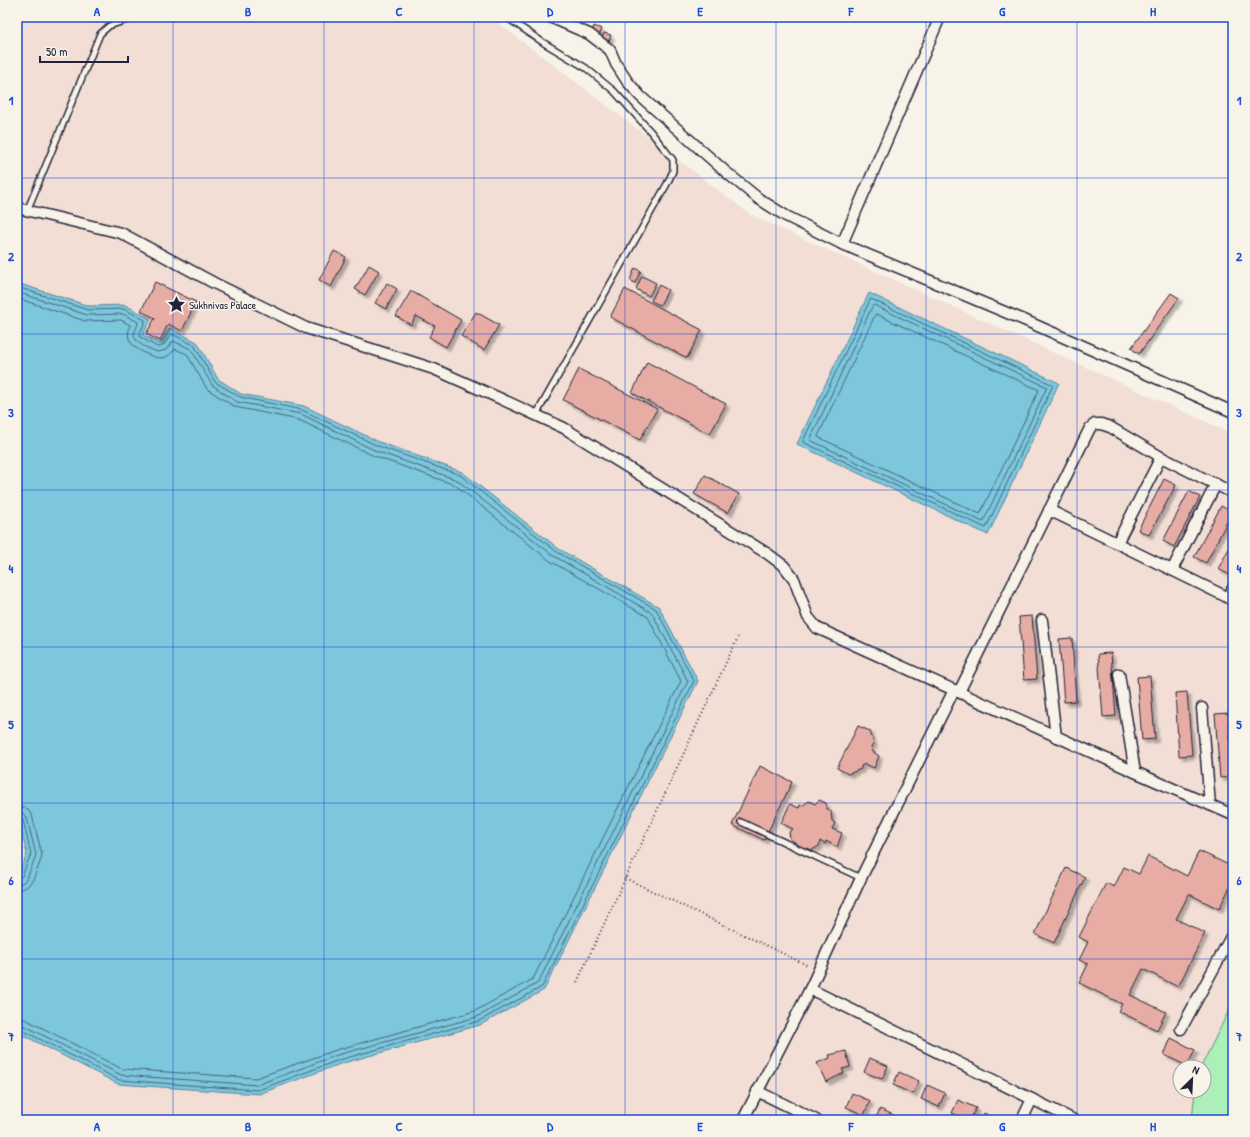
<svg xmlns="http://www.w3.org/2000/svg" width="1250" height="1137" viewBox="0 0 1250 1137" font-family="'Patrick Hand',sans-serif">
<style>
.built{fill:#f2ded4;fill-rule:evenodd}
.green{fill:#acefb9;stroke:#67887a}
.water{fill:#7cc7dc;stroke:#58859c}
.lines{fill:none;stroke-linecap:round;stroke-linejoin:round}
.shore{stroke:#46647b;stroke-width:1}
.building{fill:#e7ada4;stroke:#22223b;filter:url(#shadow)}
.lane-casing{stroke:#22223b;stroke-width:8}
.street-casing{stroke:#22223b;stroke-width:13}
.path{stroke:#22223b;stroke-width:2;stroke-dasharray:1 3;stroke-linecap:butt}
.lane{stroke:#f7f3e8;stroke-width:5}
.street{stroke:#f7f3e8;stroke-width:10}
.grid{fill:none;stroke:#1d4ed8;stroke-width:1;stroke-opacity:0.55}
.labels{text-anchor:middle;stroke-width:3;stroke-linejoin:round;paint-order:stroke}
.poi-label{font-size:11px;fill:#22223b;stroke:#f7f3e8;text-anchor:start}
.neatline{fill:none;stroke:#1d4ed8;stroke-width:1.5}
.grid-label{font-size:13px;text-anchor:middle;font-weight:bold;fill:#1d4ed8}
</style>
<defs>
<filter id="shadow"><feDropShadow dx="3.5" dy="3.5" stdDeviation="1" flood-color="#0004"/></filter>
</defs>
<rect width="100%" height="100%" fill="#f7f3e8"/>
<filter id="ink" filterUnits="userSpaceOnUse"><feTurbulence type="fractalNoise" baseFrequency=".025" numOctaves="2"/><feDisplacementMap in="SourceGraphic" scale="8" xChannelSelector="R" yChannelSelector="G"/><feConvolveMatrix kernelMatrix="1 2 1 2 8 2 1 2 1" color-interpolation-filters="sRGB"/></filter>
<g filter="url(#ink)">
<path class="built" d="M17 17H490L751 215 1233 434V1120H17ZM1180 1067H1204V1091H1180Z"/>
<polygon class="green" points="1233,1002 1233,1120 1192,1120 1195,1091 1204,1091 1204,1067 1201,1067"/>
<g class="water">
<polygon points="17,283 89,306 125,305 151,319 143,335 160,344 170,328 197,342 218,379 241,394 304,406 379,442 462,472 559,549 659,607 698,681 544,990 480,1025 340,1064 259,1094 118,1084 17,1032 17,879 27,854 17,814"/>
<polygon points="869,293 1059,383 988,535 797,444"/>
</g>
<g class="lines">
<g class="shore">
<path d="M17 287 88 310 124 309 145 320V322L140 333V337L157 347C165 348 167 338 172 334L194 345 215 382 240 397 302 410 378 446 460 475 557 552 656 609 694 681 542 987 479 1021 339 1060 258 1090 119 1080 20 1029H17"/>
<path d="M17 292 87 315 123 314 138 322C138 327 134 331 134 335 135 344 151 350 158 352L166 350 173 341 191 349 212 385 237 402 301 414 376 451 457 480 554 556 652 613 688 681 538 983 477 1017 337 1055 257 1085 121 1075 23 1025 17 1024"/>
<path d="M17 298 85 321 121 320 130 325C129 331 127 335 130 341 134 350 157 361 166 357 170 355 173 352 175 349L187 354 207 389 235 407 299 420 374 456 455 485 550 561 648 617 681 681 533 979 475 1011 336 1050 256 1078 122 1069 25 1019 17 1018"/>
<polygon points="871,299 1053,385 986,528 803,442"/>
<polygon points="874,305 1047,387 983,522 810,440 872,307"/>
<polygon points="876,314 1039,390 980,514 818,437"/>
<path d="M17 806 26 808 32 815 42 855C41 860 39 865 37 870 33 881 29 889 17 890"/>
<polyline points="17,812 23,813 27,818 36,855 27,879 22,883 17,884"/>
<polyline points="17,817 20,818 23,820 31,854 22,876 20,878 17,879"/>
</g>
</g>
<g class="building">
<polygon points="594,26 602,29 599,36 592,33"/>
<polygon points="604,33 611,35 609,41 602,38"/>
<polygon points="334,251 346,257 331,287 319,280"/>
<polygon points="369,265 379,271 365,295 355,289"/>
<polygon points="635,268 641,271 635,283 630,280"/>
<polygon points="642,276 656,283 649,296 636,289"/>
<polygon points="155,282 196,302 182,331 168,324 160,341 146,334 155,318 141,311"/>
<polygon points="387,283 397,289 386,309 375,303"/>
<polygon points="659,285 668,290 660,305 651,301"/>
<polygon points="625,289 702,330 687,358 610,317"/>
<polygon points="411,291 461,320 446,347 429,337 435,326 416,316 411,325 396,316"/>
<polygon points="1171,293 1179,298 1139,354 1131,348"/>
<polygon points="476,312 499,325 484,350 461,336"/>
<polygon points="647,362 726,404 710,434 632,393"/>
<polygon points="579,369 657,409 640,440 563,400"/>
<polygon points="705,475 739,494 728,513 694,494"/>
<polygon points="1164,479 1176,485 1149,535 1138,530"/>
<polygon points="1189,491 1200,497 1174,547 1163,541"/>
<polygon points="1221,506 1232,512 1206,563 1194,557"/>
<polygon points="1233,541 1233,569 1230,575 1218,569"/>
<polygon points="1032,616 1037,679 1024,680 1019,617"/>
<polygon points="1072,638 1076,701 1064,702 1059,639"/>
<polygon points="1111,653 1116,716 1103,717 1098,654"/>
<polygon points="1150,676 1155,739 1142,740 1137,677"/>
<polygon points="1187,692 1192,755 1179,756 1175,693"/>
<polygon points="1228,713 1233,777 1220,778 1215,714"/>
<polygon points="858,726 870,731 874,744 871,746 872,751 879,756 874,768 865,764 861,766 861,769 848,774 837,768"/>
<polygon points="760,766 792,782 764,840 732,825"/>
<polygon points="819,800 826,803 827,809 831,811 832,821 835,823 832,829 842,833 837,847 826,841 825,844 820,841 819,846 812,850 807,848 802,852 795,848 795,842 790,839 789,832 793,829 781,823 790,804 799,808 800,805 802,806 809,801 815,804"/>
<polygon points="1199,851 1233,867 1233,881 1219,909 1189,894 1176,919 1205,933 1178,987 1143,969 1130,995 1166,1012 1157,1030 1118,1011 1122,1004 1079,983 1088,964 1079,960 1088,942 1079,937 1106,883 1114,887 1124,867 1139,874 1148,856 1187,876"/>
<polygon points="1066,868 1085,877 1054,943 1035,934"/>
<polygon points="1171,1038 1195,1050 1187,1066 1164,1055"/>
<polygon points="846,1051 850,1067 842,1069 844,1073 826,1082 817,1063 830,1058 829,1055"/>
<polygon points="870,1058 888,1066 882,1079 864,1072"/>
<polygon points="899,1072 919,1081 913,1094 893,1085"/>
<polygon points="927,1085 945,1093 939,1107 921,1099"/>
<polygon points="852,1093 870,1101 864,1115 846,1107"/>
<polygon points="958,1100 976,1108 970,1120 967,1120 952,1113"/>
<polygon points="880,1109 898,1117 897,1120 875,1120"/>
<polygon points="984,1113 998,1120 981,1120"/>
</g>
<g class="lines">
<defs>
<g id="lane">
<polyline points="506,17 544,43 586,68 614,91 651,132 673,160 673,171 667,184 536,415"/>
<polyline points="27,211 100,34 109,26 136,17"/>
<polyline points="741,822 861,878"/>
</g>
<g id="street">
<polyline points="550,17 589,34 610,50 616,64 627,81 640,96 727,173 759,199 786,216 842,244 1024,320 1233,412"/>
<polyline points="17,208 121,233 214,283 306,328 434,369 499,398 564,428 768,554 784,566 794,579 808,617 817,628 1135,772 1233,815"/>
<polyline points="842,244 940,17"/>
<polyline points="1049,510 1233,600"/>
<polyline points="1117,543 1161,457"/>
<polyline points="1172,570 1216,484"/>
<polyline points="1228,598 1233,588"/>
<polyline points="1042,620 1056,737"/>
<polyline points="1119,674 1135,772"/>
<polyline points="959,692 1090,428 1095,424 1101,424 1110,427 1161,457 1233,493"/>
<polyline points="1202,708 1210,805"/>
<polyline points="810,989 1074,1120"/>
<polyline points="1181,1029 1233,933"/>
<polyline points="757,1091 816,1120"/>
<polyline points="743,1120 810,989 861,878 954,690"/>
<polyline points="1022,1120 1032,1099"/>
</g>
</defs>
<use href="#lane" class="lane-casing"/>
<use href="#street" class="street-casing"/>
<g class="path">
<polyline points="625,878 809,966"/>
<polyline points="577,982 738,637"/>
</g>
<use href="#lane" class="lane"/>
<use href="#street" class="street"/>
</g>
</g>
<path class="grid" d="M173 17V1120M324 17V1120M474 17V1120M625 17V1120M776 17V1120M926 17V1120M1077 17V1120M17 178H1233M17 334H1233M17 490H1233M17 647H1233M17 803H1233M17 959H1233"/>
<defs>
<symbol id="sight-bare" viewBox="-9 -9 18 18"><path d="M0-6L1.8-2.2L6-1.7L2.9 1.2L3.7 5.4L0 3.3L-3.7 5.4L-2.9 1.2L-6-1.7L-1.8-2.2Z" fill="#22223b" stroke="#f7f3e8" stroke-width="2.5" paint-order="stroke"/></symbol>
</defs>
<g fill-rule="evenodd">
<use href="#sight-bare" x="164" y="292" width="25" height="25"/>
</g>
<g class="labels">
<g class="poi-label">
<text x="189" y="309">Sukhnivas Palace</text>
</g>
</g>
<rect width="1250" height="1137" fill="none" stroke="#f7f3e8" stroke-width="44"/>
<g transform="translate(1192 1079) rotate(24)"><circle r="19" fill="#f7f3e8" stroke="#a29fa3"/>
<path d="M0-3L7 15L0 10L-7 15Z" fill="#22223b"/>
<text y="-6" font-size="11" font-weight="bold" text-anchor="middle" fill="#22223b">N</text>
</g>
<path d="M40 56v6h88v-6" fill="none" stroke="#22223b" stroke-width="2"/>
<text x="46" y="56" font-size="12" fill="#22223b" stroke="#f7f3e8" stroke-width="3" paint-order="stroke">50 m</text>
<rect x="22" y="22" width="1206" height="1093" class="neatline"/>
<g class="grid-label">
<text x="97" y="16">A</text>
<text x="248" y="16">B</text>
<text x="399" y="16">C</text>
<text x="550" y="16">D</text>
<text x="700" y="16">E</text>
<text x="851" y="16">F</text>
<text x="1002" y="16">G</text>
<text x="1153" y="16">H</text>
<text x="11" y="105">1</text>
<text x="1239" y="105">1</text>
<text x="11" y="261">2</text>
<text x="1239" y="261">2</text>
<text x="11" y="417">3</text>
<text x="1239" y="417">3</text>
<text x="11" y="573">4</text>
<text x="1239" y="573">4</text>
<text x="11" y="729">5</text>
<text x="1239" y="729">5</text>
<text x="11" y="885">6</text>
<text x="1239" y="885">6</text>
<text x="11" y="1041">7</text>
<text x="1239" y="1041">7</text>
<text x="97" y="1131">A</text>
<text x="248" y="1131">B</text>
<text x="399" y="1131">C</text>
<text x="550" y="1131">D</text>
<text x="700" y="1131">E</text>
<text x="851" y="1131">F</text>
<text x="1002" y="1131">G</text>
<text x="1153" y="1131">H</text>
</g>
</svg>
